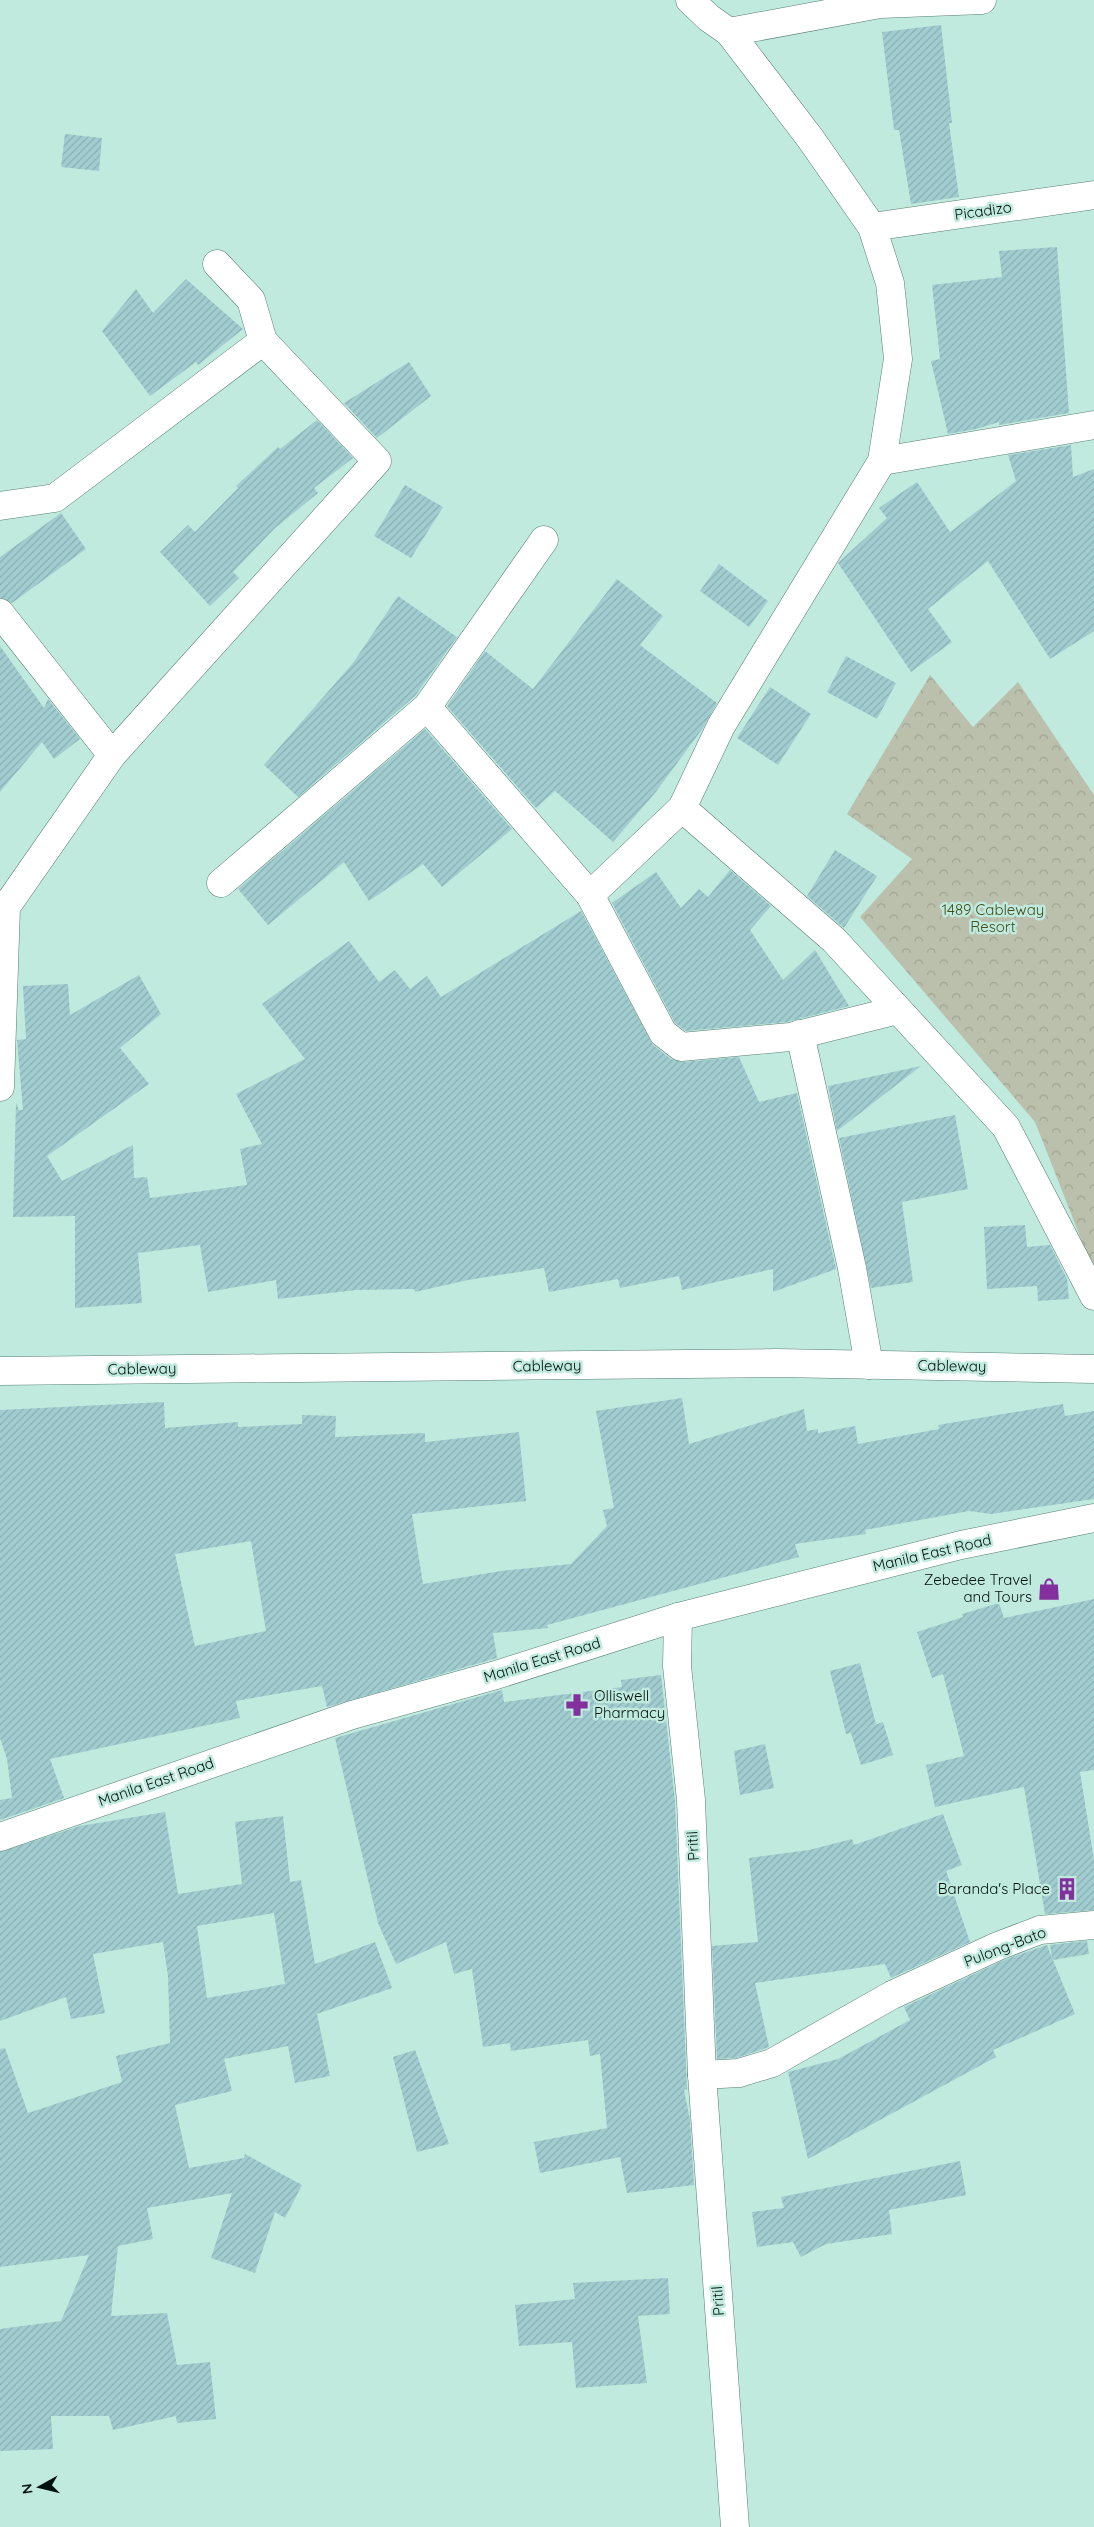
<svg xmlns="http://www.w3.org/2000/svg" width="1094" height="2527" viewBox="0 0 1094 2527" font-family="Quicksand,sans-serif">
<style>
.park{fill:url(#park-crowns)}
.building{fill:url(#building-hatch);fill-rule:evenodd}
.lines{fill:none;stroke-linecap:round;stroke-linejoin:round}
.minor-casing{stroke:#577e73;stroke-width:29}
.major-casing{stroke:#577e73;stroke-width:29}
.minor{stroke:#fff;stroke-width:28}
.major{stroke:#fff;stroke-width:28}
.labels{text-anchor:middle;stroke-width:5;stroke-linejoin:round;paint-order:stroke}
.street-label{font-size:15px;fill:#03110e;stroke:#c0eadd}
.park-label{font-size:15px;fill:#454e1c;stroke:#c0eadd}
.poi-label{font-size:15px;fill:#03110e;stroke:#c0eadd;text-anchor:end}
</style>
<defs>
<pattern id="park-crowns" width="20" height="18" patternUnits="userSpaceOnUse" patternTransform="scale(1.25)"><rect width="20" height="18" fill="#bbc0ad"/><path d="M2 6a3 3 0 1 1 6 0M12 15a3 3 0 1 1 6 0" fill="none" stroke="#9fa494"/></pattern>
<pattern id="building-hatch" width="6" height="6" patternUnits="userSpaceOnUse" patternTransform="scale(1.25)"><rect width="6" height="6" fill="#a1cdd1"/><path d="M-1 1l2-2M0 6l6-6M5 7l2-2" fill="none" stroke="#89afb2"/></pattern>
</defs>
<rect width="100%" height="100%" fill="#c0eadd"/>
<polygon class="park" points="930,675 973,727 1018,682 1094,795 1094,1272 1035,1122 860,917 912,859 847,814"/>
<g class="building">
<polygon points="941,25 952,123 949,123 959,197 911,204 899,130 894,130 882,32"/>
<polygon points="65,134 102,138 99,171 61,167"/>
<polygon points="1057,247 1069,413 999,425 999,422 976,429 948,434 931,361 940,359 932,285 1002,277 999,251"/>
<polygon points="186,279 243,329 198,365 196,362 150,396 102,331 136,289 153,313"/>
<polygon points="409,362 431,396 377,438 344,403"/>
<polygon points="317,420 353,458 314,488 318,493 274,529 233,572 239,578 210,606 160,552 188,525 195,532 238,488 236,486 278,447 280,449"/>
<polygon points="1071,445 1073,477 1094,469 1094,631 1050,659 988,561 928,609 952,642 911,672 838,563 887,518 879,508 917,482 950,532 1016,481 1008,455"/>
<polygon points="405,485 443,507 411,558 374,536"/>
<polygon points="61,513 86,549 12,603 0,598 0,557"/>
<polygon points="719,564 768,601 749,627 700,591"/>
<polygon points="617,579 663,616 640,645 717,703 703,728 655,793 613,842 555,791 536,808 447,706 485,651 533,689"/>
<polygon points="398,596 457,637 415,696 298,797 264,765 353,663"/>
<polygon points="0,646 44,708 48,699 80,739 54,759 42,742 0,792"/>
<polygon points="846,656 896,683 877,719 827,692"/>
<polygon points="770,687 811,714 778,765 737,738"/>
<polygon points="425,729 512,829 442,887 423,864 369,901 344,862 268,925 238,889"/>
<polygon points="835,850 877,876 844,928 807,896"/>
<polygon points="730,870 771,906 750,930 783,980 815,950 849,1006 787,1022 686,1031 675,1023 612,903 656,872 681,908 699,889 708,897"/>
<polygon points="581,911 653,1045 671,1059 682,1062 739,1057 759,1102 797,1093 836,1269 773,1292 773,1269 682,1290 679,1276 620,1288 618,1279 549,1292 544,1268 468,1280 415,1292 414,1289 356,1290 278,1299 276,1280 208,1292 200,1245 138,1253 142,1303 75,1308 75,1216 13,1217 16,1103 19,1110 23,1110 17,1040 26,1039 23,986 68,984 70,1015 139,975 161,1014 120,1048 149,1084 47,1156 62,1181 133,1145 134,1178 147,1177 150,1198 247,1185 240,1149 262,1144 236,1094 305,1059 262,1004 349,941 379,982 395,970 410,989 427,976 441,997"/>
<polygon points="921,1066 837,1131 828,1086"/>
<polygon points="955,1115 968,1189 902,1202 913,1282 871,1288 839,1138"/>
<polygon points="1025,1225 1027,1247 1050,1245 1067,1279 1069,1299 1038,1301 1037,1286 987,1289 984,1227"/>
<path d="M682 1398 689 1444 804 1409 807 1431 818 1429V1433L855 1426 858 1444 939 1429 938 1425 1063 1404 1065 1416 1094 1411V1499L991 1514 969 1511 865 1530 866 1534 795 1544 799 1557 547 1625 548 1628 493 1633 497 1658 327 1707 322 1686 236 1701 240 1718 50 1759 64 1798 0 1820V1800L12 1798 7 1759 0 1738V1410L164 1402 165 1428 238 1422V1427L302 1424V1415L336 1416 335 1437 425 1433V1442L519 1432 526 1501 412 1514 423 1584 501 1571 571 1564 607 1526 603 1510 614 1508 596 1411ZM251 1541 266 1631 195 1646 175 1554Z"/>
<polygon points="1094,1599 1094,1770 1080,1772 1094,1860 1094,1910 1045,1914 1024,1787 935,1807 926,1765 964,1756 943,1674 932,1678 917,1632 963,1617 962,1614 999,1603 1004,1618"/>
<polygon points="860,1663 876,1724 854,1732 883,1722 893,1755 861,1765 851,1733 846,1734 830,1671"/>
<polygon points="661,1675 675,1801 687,2089 684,2090 690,2120 694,2185 627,2193 620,2157 540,2173 534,2142 607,2128 600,2054 590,2056 588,2040 511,2051 510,2043 483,2047 472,1969 454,1974 446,1942 396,1964 378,1923 335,1738 502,1690 504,1702 622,1687 621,1680"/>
<polygon points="765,1744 774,1788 740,1795 734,1751"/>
<path d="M165 1812 178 1894 242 1884 235 1822 283 1816 290 1882 301 1880 315 1964 375 1942 392 1988 317 2014 330 2076 295 2083 288 2046 224 2059 232 2091 175 2105 189 2168 244 2158 245 2154 302 2185 285 2218 275 2212 255 2273 211 2258 232 2193 147 2208 153 2239 118 2246 111 2316 167 2313 177 2365 210 2362 216 2419 177 2423 176 2416 113 2430 109 2416H51L53 2449 0 2451V2329L61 2321 89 2255 0 2267V2049L5 2048 28 2113 122 2082 116 2056 170 2043 168 1976 163 1942 93 1954 105 2013 71 2019 66 1997 0 2021V1852L80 1826ZM274 1913 285 1984 207 1998 197 1926Z"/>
<polygon points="943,1814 962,1865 946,1871 970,1942 891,1978 885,1964 755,1983 769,2047 736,2058 717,2059 712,1946 758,1942 749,1858 809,1850 852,1839 854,1845"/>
<polygon points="1087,1941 1089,1954 1053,1960 1075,2014 993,2050 996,2057 808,2159 788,2072 838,2059 910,2020 904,2007 1004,1960 1047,1945 1052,1958 1050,1945"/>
<polygon points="415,2050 449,2144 417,2152 393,2057"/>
<polygon points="960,2161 966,2195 889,2210 892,2234 826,2244 801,2257 793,2242 757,2247 752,2212 784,2208 781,2197"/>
<polygon points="668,2278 670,2314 638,2316 647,2383 576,2388 572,2342 519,2346 515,2305 575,2299 573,2283"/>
</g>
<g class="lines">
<defs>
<g id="minor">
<polyline points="729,32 880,4 982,0"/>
<polyline points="872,227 1094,195"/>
<polyline points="882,461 1094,425"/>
<polyline points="0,506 55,498 263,341"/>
<polyline points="0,613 112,755"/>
<polyline points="427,707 590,895 663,1033 681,1047 790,1037 898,1010"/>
<polyline points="682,808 834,940 1006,1127 1094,1296"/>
<polyline points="221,883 427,707 544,540"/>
<polyline points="590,895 682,808 721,726 882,461 898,359 890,283 872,227 810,138 729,32 709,18 690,0"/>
<polyline points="800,1034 852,1268 869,1365"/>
<polyline points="0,1087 6,907 112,755 377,461 263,341 251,300 217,264"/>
<polyline points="0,1371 777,1363 1094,1369"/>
<polyline points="678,1617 677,1666 691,1800 702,2075 735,2527"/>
<polyline points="702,2075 739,2073 772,2063 892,1995 998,1946 1040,1930 1094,1925"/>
</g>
<polyline id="major" points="0,1837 352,1715 496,1675 678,1617 961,1545 1094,1518"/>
</defs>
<use href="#minor" class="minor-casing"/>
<use href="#major" class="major-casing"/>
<use href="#minor" class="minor"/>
<use href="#major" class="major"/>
</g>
<defs>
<symbol id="shop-bare" viewBox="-9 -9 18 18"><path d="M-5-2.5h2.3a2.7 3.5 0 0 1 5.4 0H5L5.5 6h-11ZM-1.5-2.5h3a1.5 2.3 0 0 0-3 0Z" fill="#832f9e" stroke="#c0eadd" stroke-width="2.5" paint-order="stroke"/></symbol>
<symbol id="pharmacy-bare" viewBox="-9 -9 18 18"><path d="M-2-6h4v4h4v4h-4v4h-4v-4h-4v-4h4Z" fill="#832f9e" stroke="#c0eadd" stroke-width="2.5" paint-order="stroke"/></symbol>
<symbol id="building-bare" viewBox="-9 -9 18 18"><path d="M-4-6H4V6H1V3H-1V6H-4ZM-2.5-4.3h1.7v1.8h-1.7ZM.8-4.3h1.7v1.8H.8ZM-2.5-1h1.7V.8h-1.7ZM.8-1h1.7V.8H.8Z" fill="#832f9e" stroke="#c0eadd" stroke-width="2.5" paint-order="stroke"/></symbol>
</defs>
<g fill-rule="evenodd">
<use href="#shop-bare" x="1033" y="1573" width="32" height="32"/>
<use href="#pharmacy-bare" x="561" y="1689" width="32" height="32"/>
<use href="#building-bare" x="1051" y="1873" width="32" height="32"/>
</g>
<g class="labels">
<g class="street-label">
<text transform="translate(983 211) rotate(-8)" y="5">Picadizo</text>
<text transform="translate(547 1366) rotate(-1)" y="5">Cableway</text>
<text transform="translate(952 1366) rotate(1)" y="5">Cableway</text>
<text transform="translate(142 1369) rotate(-1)" y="5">Cableway</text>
<text transform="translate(932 1553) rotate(-13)" y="5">Manila East Road</text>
<text transform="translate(542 1660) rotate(-17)" y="5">Manila East Road</text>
<text transform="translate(156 1782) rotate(-19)" y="5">Manila East Road</text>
<text transform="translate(693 1846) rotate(-93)" y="5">Pritil</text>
<text transform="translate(1005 1947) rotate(-21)" y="5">Pulong-Bato</text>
<text transform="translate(718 2301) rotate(-94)" y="5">Pritil</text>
</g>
<g class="park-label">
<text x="993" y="915">1489 Cableway<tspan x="993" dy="17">Resort</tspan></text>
</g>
<g class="poi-label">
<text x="1032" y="1585">Zebedee Travel<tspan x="1032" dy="17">and Tours</tspan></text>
<text x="594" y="1701" text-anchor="start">Olliswell<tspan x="594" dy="17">Pharmacy</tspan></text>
<text x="1050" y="1894">Baranda's Place</text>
</g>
</g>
<g transform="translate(40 2487) rotate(262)" stroke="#c0eadd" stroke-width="4" paint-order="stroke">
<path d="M0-4L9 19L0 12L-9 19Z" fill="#03110e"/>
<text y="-8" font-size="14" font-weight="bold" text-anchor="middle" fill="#03110e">N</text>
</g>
</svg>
